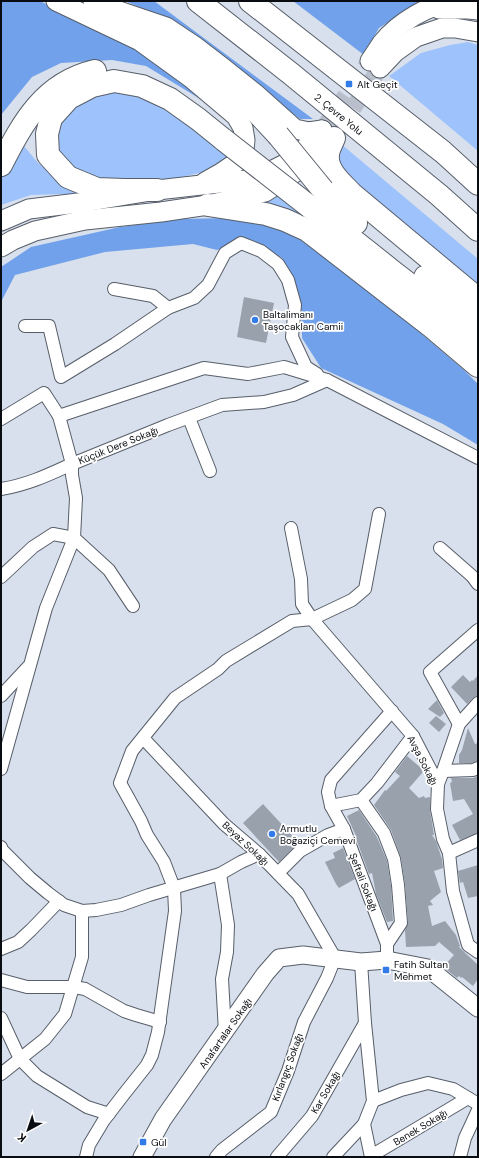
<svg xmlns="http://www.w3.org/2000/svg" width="479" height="1158" viewBox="0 0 479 1158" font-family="'DM Sans',sans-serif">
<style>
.green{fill:#9ec3fc}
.forest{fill:#71a1ea}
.building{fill:#99a1ad}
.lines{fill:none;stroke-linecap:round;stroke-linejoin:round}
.secondary-tunnel{stroke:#b9c0cc;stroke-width:17;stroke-dasharray:17 8;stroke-linecap:butt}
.street-casing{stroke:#575e69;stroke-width:14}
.secondary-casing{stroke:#575e69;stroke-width:19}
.primary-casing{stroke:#575e69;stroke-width:21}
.highway-casing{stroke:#575e69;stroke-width:24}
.street{stroke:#fff;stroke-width:12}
.secondary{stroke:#fff;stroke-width:17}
.primary{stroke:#fff;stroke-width:19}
.highway{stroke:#fff;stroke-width:22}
.highway-bridge-casing{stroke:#575e69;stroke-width:24;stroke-linecap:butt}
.highway-bridge{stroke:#fff;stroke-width:22}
.poi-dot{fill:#327be8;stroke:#fff;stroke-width:1.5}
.labels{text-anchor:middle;stroke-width:3.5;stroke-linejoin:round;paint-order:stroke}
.poi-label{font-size:10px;fill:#090c10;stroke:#fff;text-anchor:start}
.street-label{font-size:10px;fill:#090c10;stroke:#fff}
</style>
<rect width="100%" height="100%" fill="#d8e0ed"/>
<g class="green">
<polygon points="468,42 478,45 478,151 389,76 421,53 450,45"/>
<polygon points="118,87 150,97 234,157 208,171 160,182 97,183 54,156 56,117 74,101"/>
<polygon points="23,131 24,146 38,163 68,186 97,193 31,195 1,205 1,172"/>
<polygon points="340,143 478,259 478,293 333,165"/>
<polygon points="281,190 428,308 240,204"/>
</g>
<g class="forest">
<polygon points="1,1 40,1 140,52 215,108 146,66 112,60 61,63 32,77 1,115"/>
<polygon points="125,1 154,1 313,119 300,119 167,19"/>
<polygon points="293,1 422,1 379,28 364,55"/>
<polygon points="229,218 285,229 363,284 464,370 478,384 478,445 443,424 321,368 302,338 301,306 290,271 282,258 246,238 217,250 193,244 105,252 15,275 1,302 1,267 31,247 120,227 180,219"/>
</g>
<g class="building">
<polygon points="244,297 274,303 266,343 237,337"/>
<polygon points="463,675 470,682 472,680 473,681 478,675 478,696 473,698 467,704 451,687"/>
<polygon points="437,700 444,713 440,717 428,709"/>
<polygon points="436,716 446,724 439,732 429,723"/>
<polygon points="468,728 475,744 478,743 478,761 471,763 459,763 459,755 462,750"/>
<polygon points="407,756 421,768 423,772 409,788 419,798 424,796 425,798 430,797 430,810 434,835 432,835 436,841 442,859 443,868 434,871 441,892 430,901 433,905 428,906 432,926 445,921 456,935 460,946 459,947 478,965 478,979 473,986 462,977 461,978 459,976 457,978 443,967 454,955 439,942 435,946 406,947 405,930 408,922 405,884 401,858 391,830 374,805 385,790 386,791 400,776 395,772"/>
<polygon points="478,776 478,833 460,840 452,825 473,814 464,799 453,801 450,783 452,782 451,778 473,778"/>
<polygon points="263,804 299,843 295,846 279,862 243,823"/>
<polygon points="359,810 377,837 387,861 391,886 393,921 387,922 376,894 372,873 369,874 355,836 356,836 347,816"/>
<polygon points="343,848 355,879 339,888 336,884 325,862 335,858 333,853"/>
<polygon points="478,865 478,896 468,898 463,882 460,883 458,871"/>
</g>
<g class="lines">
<g class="secondary-tunnel">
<polyline points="339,129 380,68"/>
<polyline points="322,130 370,61"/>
</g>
<defs>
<g id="street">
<polyline points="114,289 153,296 168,308"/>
<polyline points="25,326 49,326 61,377 115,344 168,308 194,298 208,285 225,253 241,243 261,251 278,264 288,280 295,305 292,337 306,367 317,374"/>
<polyline points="189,418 210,471"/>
<polyline points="1,419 44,393 59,416 204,368 248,374 284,367 327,380 478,458"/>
<path d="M1 489C27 485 48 475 72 464L59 416"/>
<polyline points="291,528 301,579 302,604 312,619 413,736 438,784 437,809 443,839 449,853 453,891 468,945 478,952"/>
<polyline points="440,548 472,576 478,584"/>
<polyline points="1,577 33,547 53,534 74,538 46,608 1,769"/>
<polyline points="133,606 109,570 74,538 76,498 72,475 72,464 168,425 222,405 264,402 293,395 327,380"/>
<polyline points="1,696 28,667"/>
<polyline points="459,724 430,672 478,630"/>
<polyline points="143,738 224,824 259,854 298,894 335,958 327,978 304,1022 288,1071 271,1112 222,1150 216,1157"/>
<polyline points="443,771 473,770 478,768"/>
<polyline points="438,784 443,771 459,724 478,703"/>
<polyline points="361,800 384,833 394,859 398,885 401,923 387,944"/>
<polyline points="331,806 361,800 377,783 413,736"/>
<polyline points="1,847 2,850 30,878 48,893 64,905 82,911 96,910 121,905 149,895 220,874"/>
<polyline points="449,853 478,840"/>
<polyline points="278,873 300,851 328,835 344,829"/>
<polyline points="1,949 18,942 31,930 59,901"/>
<polyline points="387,960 387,944 344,829 331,806 328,792 331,780 392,711"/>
<polyline points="361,962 365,1023 373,1101 364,1124 371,1157"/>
<polyline points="1,980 27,987 74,987 85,989 124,1011 136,1015 160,1022"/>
<polyline points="1,1018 20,1059 37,1076 87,1107 109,1114"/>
<polyline points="225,1032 222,979 227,952 228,925 220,874 241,862 259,854"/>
<polyline points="1,1074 45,1039 65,1014 82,957 82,911"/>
<polyline points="373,1101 401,1090 428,1083 453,1089 478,1104"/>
<polyline points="371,1156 468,1098"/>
<polyline points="86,1157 89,1145 104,1120 124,1094 147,1065 152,1055 158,1032 175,911 174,888 164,862 147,835 141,821 120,783 132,751 175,698 218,669 226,661 292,621 312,619 352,600 365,589 379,514"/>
<polyline points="277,1157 312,1116 365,1023"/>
<polyline points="333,1157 364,1124"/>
<polyline points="460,1157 465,1138 478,1110"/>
</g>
<polyline id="secondary" points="142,1157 163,1119 265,974 279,958 303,955 361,962 387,960 428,968 478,1008"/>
<g id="primary">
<polyline points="56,1 140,41 191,78 236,116 243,128 245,140 244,150 237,162 221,173 205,182"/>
<polyline points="93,1 110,8 166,27 196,47 222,67 257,95 295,129 309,132 322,130"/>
<polyline points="439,9 468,9 478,10"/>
<path d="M370 61C374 55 378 49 382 43 399 22 428 5 454 1"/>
<polyline points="380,68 395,52 416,37 442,28 455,28 478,32"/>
<polyline points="1,221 29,209 78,203 157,190 255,179 287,163 300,154 322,130"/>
<polyline points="1,247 13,240 35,231 85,220 161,212 208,205 265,192 311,162 334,138"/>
</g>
<g id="highway">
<polyline points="198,1 290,73 439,195 478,230"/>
<polyline points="250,1 443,152 478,184"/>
<polyline points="110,8 162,40 209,73 250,105 278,135"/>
<path d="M334 138C332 143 328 150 328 155 326 171 343 184 352 194L478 299"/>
<path d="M1 165C23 122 44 83 95 71"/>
<polyline points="157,190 124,190 97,189 68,177 48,155 47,134 51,118 69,98 92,86 114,81 142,86 170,99 198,119 224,140"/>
<polyline points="323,190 356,223"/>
<polyline points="208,205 266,214 285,220 307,230 432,327 478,366"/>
<path d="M310 207C338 228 365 249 392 271 422 294 452 317 478 345"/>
<polyline points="425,277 478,318"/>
</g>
</defs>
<use href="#street" class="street-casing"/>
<use href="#secondary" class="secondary-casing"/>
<use href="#primary" class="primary-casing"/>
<use href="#highway" class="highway-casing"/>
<use href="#street" class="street"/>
<use href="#secondary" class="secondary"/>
<use href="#primary" class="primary"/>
<use href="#highway" class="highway"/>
<defs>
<g id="highway-bridge">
<polyline points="278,135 323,190"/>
<polyline points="224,140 310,207"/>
</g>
</defs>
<use href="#highway-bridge" class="highway-bridge-casing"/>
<use href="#highway-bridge" class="highway-bridge"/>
</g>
<g class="poi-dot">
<rect x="345" y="80" width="8" height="8" rx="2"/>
<circle cx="255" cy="320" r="4"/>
<circle cx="272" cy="834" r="4"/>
<rect x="382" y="966" width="8" height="8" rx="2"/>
<rect x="139" y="1138" width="8" height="8" rx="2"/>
</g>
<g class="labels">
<g class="poi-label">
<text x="357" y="88">Alt Geçit</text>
<text x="263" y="318">Baltalimanı<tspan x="263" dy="12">Taşocakları Camii</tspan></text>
<text x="280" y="832">Armutlu<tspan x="280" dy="12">Boğaziçi Cemevi</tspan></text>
<text x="394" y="968">Fatih Sultan<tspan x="394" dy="12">Mehmet</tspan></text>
<text x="151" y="1146">Gül</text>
</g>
<g class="street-label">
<text transform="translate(339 114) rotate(39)" y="4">2. Çevre Yolu</text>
<text transform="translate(118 445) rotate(-22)" y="4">Küçük Dere Sokağı</text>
<text transform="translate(423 760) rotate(63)" y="4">Avşa Sokağı</text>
<text transform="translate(246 843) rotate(43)" y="4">Beyaz Sokağı</text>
<text transform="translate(364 882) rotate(69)" y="4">Şeftali Sokağı</text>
<text transform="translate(225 1033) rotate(-55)" y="4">Anafartalar Sokağı</text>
<text transform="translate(287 1067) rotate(-70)" y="4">Kırlangıç Sokağı</text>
<text transform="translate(325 1092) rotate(-60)" y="4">Kar Sokağı</text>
<text transform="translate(420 1127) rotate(-31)" y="4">Benek Sokağı</text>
</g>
</g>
<rect width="479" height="1158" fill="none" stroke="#090c10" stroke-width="4"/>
<g transform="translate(28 1130) rotate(220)" stroke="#ffffff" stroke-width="3" paint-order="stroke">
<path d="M0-3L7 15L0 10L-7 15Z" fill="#090c10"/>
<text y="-6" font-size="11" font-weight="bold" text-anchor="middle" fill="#090c10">K</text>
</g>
</svg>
